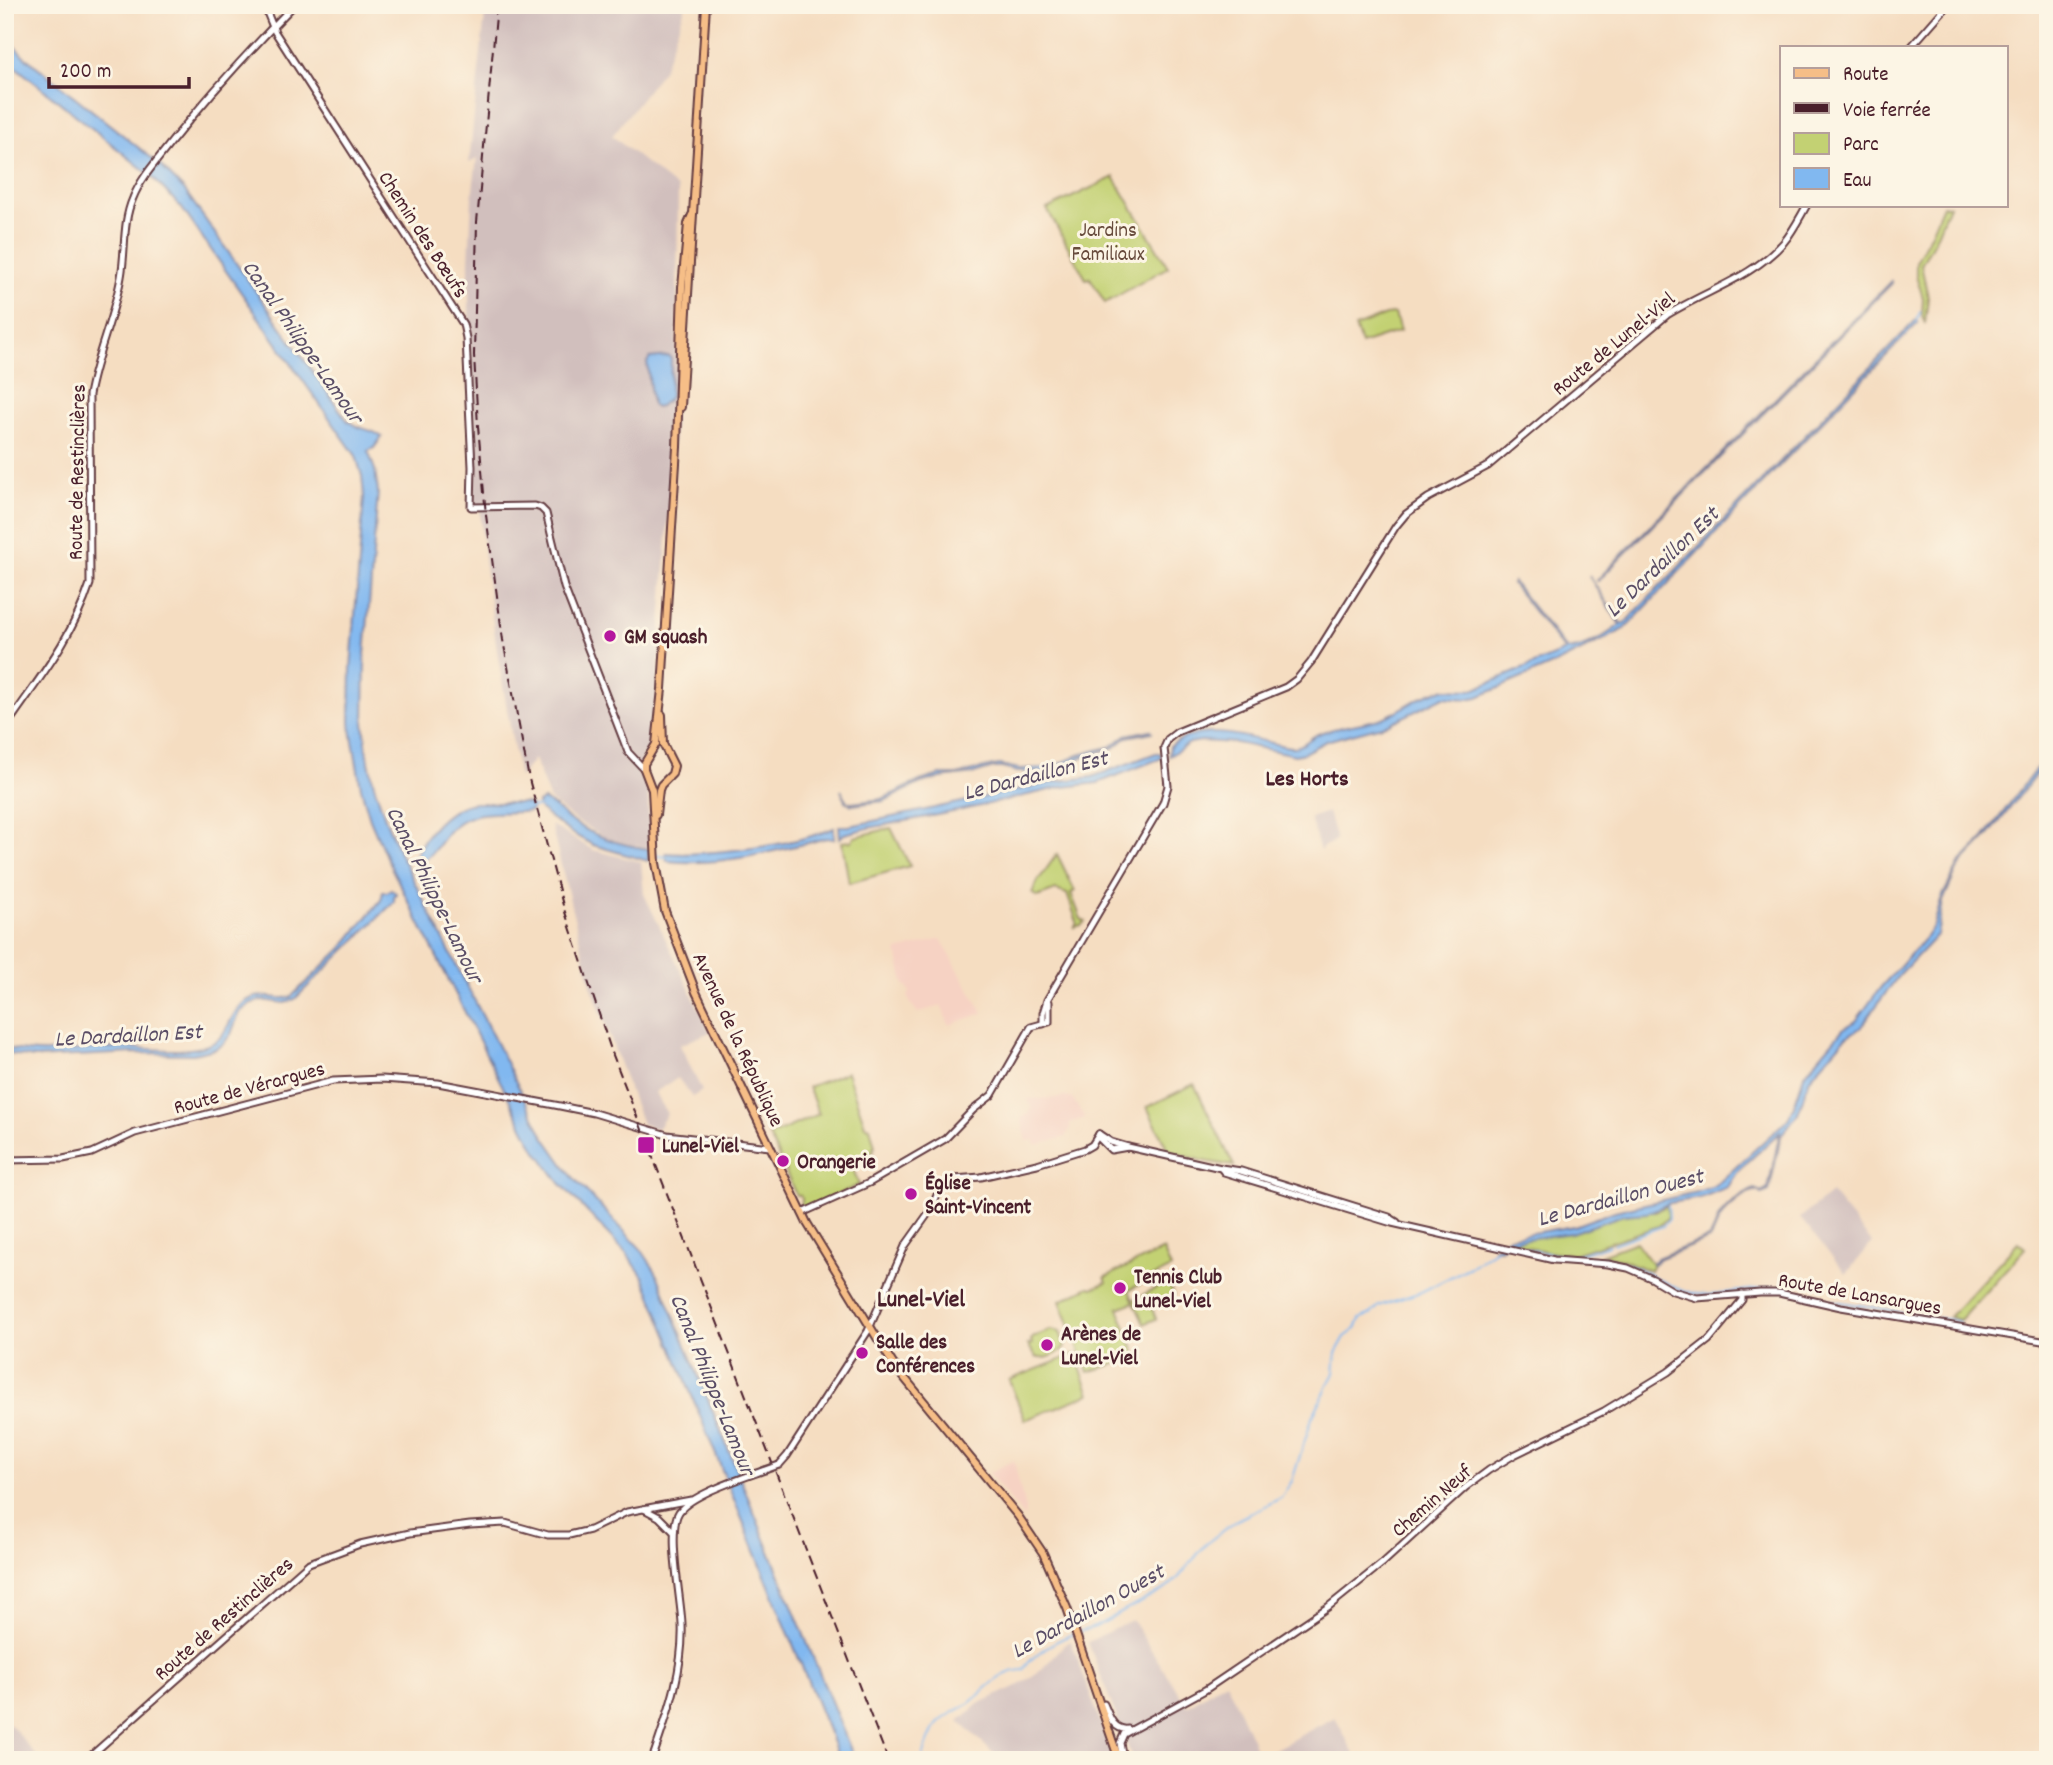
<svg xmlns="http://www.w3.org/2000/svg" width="2053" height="1765" viewBox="0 0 2053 1765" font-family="Dekko,sans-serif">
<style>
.built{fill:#f6d2c3}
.industrial{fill:#d1bfbd}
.green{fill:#c3d173;stroke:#86784f;stroke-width:2}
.water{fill:#81b8f0;stroke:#666c8e;stroke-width:2}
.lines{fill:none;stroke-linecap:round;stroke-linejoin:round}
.stream{stroke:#81b8f0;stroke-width:2}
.tertiary-casing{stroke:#643c42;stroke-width:9}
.primary-casing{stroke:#643c42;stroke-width:10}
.tertiary{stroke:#fff;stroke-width:5}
.primary{stroke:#f6be87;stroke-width:6}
.rail{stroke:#4a1f2b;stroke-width:2;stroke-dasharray:10 5;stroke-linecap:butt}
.tertiary-bridge-casing{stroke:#643c42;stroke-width:9;stroke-linecap:butt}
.tertiary-bridge{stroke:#fff;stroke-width:5}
.poi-dot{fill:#b5179e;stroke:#fcf5e5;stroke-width:2.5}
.labels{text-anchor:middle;stroke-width:6;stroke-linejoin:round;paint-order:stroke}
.park-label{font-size:21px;fill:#684c3d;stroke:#fcf5e5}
.street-label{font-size:21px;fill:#4a1f2b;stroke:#fcf5e5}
.poi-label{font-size:21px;font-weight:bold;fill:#4a1f2b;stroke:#fcf5e5;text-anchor:start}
.water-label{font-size:23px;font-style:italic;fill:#5a4d66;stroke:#fcf5e5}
.neighbourhood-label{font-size:23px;font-weight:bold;fill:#4a1f2b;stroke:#fcf5e5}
.quarter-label{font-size:24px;font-weight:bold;fill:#4a1f2b;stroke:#fcf5e5}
</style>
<rect width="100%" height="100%" fill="#fcf5e5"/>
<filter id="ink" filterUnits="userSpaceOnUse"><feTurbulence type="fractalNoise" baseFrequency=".0143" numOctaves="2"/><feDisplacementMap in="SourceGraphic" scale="14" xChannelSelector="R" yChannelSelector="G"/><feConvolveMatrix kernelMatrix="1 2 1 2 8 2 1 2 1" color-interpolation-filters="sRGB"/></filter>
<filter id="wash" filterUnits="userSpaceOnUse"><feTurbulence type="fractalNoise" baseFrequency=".00686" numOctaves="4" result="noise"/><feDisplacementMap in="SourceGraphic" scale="28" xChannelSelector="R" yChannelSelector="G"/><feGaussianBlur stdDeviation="1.57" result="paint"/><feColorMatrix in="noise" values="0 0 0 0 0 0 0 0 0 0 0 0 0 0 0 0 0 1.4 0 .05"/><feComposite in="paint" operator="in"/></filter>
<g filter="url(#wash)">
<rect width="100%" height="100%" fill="#f5ddc1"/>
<g class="built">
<polygon points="941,939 983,1013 949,1025 941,1005 918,1013 911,1004 908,998 910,991 904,984 897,951"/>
<polygon points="1061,1096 1072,1098 1085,1118 1070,1123 1070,1128 1065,1137 1036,1145 1034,1140 1027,1141 1021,1118 1030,1113 1029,1110 1032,1109 1028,1099 1061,1098"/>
<polygon points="1014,1460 1026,1514 1024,1517 989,1473"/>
</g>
<g class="industrial">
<polygon points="486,5 686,5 663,70 612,136 678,189 676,401 653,745 650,750 643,754 639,769 648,788 649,847 632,845 604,837 575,820 550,800 534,759 519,778 498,657 484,559 480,508 474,504 473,497 466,326 469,325 469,263 472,197 477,159 469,163"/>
<polygon points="1328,812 1336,840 1323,847 1320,851 1310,818"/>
<polygon points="551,825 593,850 641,862 644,894 710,1032 680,1045 702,1091 692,1097 678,1078 655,1092 667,1114 657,1129 642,1124 591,985"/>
<polygon points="1831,1193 1872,1243 1846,1274 1800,1218"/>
<polygon points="1132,1620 1187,1706 1226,1681 1260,1757 1335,1717 1357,1760 1133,1760 1088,1642"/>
<polygon points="1071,1641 1114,1760 990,1760 995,1755 959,1721 978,1704 1020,1685 1042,1669 1064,1645"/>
<polygon points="5,1722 13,1727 39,1760 5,1760"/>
</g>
<g class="green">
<polygon points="1114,177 1168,267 1105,303 1090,278 1086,279 1047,209"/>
<polygon points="1943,205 1949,205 1936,237 1921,265 1928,297 1925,324 1922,315 1923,298 1916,275 1916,262 1931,233"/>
<polygon points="1393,314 1395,314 1400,331 1361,344 1355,327 1386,315"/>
<polygon points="891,828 910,866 849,883 842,842 852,841 854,837"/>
<polygon points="1057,854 1075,891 1071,893 1081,919 1085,921 1082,925 1075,927 1077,922 1067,894 1056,890 1037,897 1032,893 1038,881"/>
<polygon points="847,1072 865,1125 870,1127 875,1147 873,1148 874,1152 851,1163 859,1185 804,1210 801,1204 802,1199 800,1195 796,1195 769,1136 819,1114 808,1087"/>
<polygon points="1194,1084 1234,1166 1204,1161 1171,1152 1168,1150 1147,1107"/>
<polygon points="1667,1206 1668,1217 1659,1226 1574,1254 1553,1253 1510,1243 1527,1238 1571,1233 1623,1215 1655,1211"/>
<polygon points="1636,1242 1653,1265 1650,1271 1621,1259 1601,1255"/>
<polygon points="2018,1242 2025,1248 1960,1320 1949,1317"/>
<polygon points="1163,1250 1171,1268 1129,1290 1133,1300 1168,1282 1174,1295 1151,1306 1156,1319 1144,1324 1134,1302 1118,1308 1136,1354 1121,1359 1119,1363 1088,1372 1060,1301 1089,1287 1093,1288 1107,1282 1105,1277"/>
<path d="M1051 1330 1060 1332 1065 1346C1060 1354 1045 1361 1036 1357L1028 1345 1032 1344 1031 1340 1034 1337Z"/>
<polygon points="1075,1354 1090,1394 1025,1420 1009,1380"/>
</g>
<g class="water">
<path d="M5 37 25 57 159 164 185 191 347 420C357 430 372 428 382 437L374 448 368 451 375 470 378 492 365 655 364 722 367 753 374 785 385 818 399 852 543 1135 571 1175 641 1249 656 1272 855 1760H840L644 1278 627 1254 560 1183 532 1144 388 861 370 819 361 788 350 723 351 668 364 496 362 476 356 456 181 207 150 175 12 64 5 57Z"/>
<polygon points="1891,281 1892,283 1598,581 1597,580"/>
<path d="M1916 320 1918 323 1784 461 1625 629 1559 662 1478 697 1467 699 1444 697 1389 724 1326 741 1304 753 1295 755 1236 743 1201 741 1190 743 1169 756 1170 746C1199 725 1236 734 1268 742 1277 744 1286 748 1295 747 1305 746 1309 738 1318 734 1339 725 1364 725 1385 717 1402 710 1416 698 1433 692 1448 686 1461 692 1475 689L1565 651 1512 584 1513 582 1567 650C1586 649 1605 636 1620 625L1589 576 1620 622 1622 624 1625 623Z"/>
<polygon points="669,356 671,359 670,396 668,400 656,408 652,405 647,362 650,358"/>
<polygon points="1151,730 1152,732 1127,737 1115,747 1080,758 1050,772 1018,772 1002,768 994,768 974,774 941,778 921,783 884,801 852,805 845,801 841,790 847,802 852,803 882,799 920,781 940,775 957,775 993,766 1000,765 1019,769 1050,768 1079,755 1112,746 1126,735"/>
<polygon points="1156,753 1160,753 1162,758 1098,783 1063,787 958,811 868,828 844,834 840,838 839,826 850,826 1060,781 1092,777"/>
<path d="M2048 753V759L1989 835 1962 863 1955 874 1943 901 1937 935 1899 975 1860 1028 1845 1038 1810 1078 1798 1113 1781 1136 1769 1191 1762 1194C1760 1193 1759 1191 1757 1191 1748 1189 1724 1211 1720 1218 1715 1226 1715 1233 1709 1239L1658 1259 1653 1265 1652 1263 1657 1258 1709 1238C1715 1231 1715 1225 1719 1217 1726 1204 1742 1196 1754 1189L1762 1192 1768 1189 1780 1132 1738 1171 1728 1187 1700 1198 1670 1203 1647 1213 1623 1215 1571 1233 1518 1240 1505 1245 1501 1249 1494 1248 1509 1237 1574 1226 1615 1211 1697 1192 1712 1187 1722 1180 1788 1119 1794 1106 1804 1075 1843 1029 1856 1021 1881 987 1926 937 1934 925 1942 897 1959 864 1983 839Z"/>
<path d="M543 800C553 803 561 814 570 820 594 837 620 845 649 849L648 861 593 845 571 833 540 810 538 803Z"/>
<path d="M480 803H525L530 805 531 811C504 815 475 807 453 827 441 838 434 856 419 863L415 859C420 840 440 817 458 808 465 804 472 803 480 803Z"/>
<path d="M834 828V839L827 838C774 851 722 867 667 861L666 853C683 855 698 853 715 852 753 849 799 843 834 828Z"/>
<path d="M391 889 396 893 394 897V902L295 999 285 1003 261 1000 250 1004 239 1013 231 1034 223 1044 215 1049 193 1054 135 1053 34 1058 5 1053V1048C19 1050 34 1053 48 1052 71 1051 94 1048 117 1048 147 1047 180 1055 208 1045 230 1038 228 1013 245 1002 262 990 274 1002 291 997L342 948 381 900 383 892H387Z"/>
</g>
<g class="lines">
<g class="stream">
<polyline points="1916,323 1920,312"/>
<polyline points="529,808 541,806"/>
<polyline points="649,855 668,857"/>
<polyline points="1613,1244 1663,1226 1669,1219 1668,1206"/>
<polyline points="1518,1247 1521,1248"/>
<polyline points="1525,1249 1560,1256"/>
<polyline points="1574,1256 1609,1245"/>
<polyline points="1601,1257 1632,1266 1674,1287 1695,1294 1709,1295 1773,1287 1817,1298"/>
<polyline points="1827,1300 1934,1317"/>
<polyline points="1938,1318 1959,1322"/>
<polyline points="1079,1632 1095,1627 1167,1588 1179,1577 1206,1544 1222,1531 1237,1520 1281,1498 1292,1481 1312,1418 1334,1373 1336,1353 1345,1337 1356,1329 1360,1319 1371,1314 1379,1306 1421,1292 1470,1267 1496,1249"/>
<path d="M922 1760C926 1749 929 1734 937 1725 947 1713 962 1710 973 1700 989 1687 1001 1671 1023 1670 1035 1652 1053 1642 1073 1634"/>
</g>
</g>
</g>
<g filter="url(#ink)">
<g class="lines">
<defs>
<g id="tertiary">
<polyline points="264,5 275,32 463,324 466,338 472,467 471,507 535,506 541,508 546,513 564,587 628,752 644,769"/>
<polyline points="1911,47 1948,5"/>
<path d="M5 728C37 681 72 639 90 584L89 395C96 355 114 317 121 277 126 250 122 223 133 198 141 178 156 162 169 145 208 96 250 50 294 5"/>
<path d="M1043 1024V1013L1047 1000 1163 803 1168 786 1164 748 1168 739 1177 732 1286 687 1297 679 1311 662 1396 526 1406 514 1428 498 1488 466 1667 315C1707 290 1752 278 1784 242 1793 231 1800 217 1807 205"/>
<polyline points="1099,1134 1111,1142 1128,1147 1221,1168 1241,1171 1389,1217 1397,1222"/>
<polyline points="1099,1134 1100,1139 1111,1150 1128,1147"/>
<polyline points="5,1160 63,1159 92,1153 135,1133 333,1081 382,1079 438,1083 560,1106 594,1113 667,1135 770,1147"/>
<polyline points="1221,1168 1224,1172 1392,1223 1554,1260 1608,1264 1628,1268 1653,1279 1673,1291 1697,1298 1760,1293 1779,1293 1841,1307 2048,1342"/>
<polyline points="802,1213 869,1183 945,1139 973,1110 992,1095 1031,1027 1049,1022 1049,1002"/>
<polyline points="779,1465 787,1456 868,1331 905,1246 930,1211 941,1186 954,1179 981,1177 1037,1164 1085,1149 1092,1145 1099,1134"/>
<polyline points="644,1509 659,1517 674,1532"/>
<path d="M1104 1704C1109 1715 1113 1731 1128 1729"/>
<polyline points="1123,1759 1120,1743 1124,1734 1205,1690 1328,1607 1384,1562 1466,1487 1489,1470 1514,1455 1604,1411 1668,1372 1709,1340 1742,1300 1742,1294"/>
<polyline points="86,1760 309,1563 360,1544 410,1533 470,1525 505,1523 548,1535 569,1535 590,1530 627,1512 691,1500"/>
<path d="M652 1760C667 1716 684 1671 682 1624 681 1599 667 1530 679 1512 692 1494 743 1478 765 1470"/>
</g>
<g id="primary">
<polyline points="692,215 688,224 682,287 677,447 662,689 656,744 644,764 644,769 652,790 656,863 665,911 696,992 807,1223 893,1364 1018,1516 1043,1553 1067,1608 1119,1760"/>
<polyline points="681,407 706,5"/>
<polyline points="656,815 659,790 661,785 672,774 674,766 663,744 662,715"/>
</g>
</defs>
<use href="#tertiary" class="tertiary-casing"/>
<use href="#primary" class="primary-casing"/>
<use href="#tertiary" class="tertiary"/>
<use href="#primary" class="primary"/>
<polyline class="rail" points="497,5 477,222 474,355 478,426 486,515 503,640 529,779 564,909 611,1050 888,1760"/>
<defs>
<polyline id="tertiary-bridge" points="765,1470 779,1465"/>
</defs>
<use href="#tertiary-bridge" class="tertiary-bridge-casing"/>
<use href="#tertiary-bridge" class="tertiary-bridge"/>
</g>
</g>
<g class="poi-dot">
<circle cx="610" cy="636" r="7"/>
<rect x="637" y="1136" width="18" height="18" rx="3.5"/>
<circle cx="783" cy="1161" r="7"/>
<circle cx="911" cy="1194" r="7"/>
<circle cx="1120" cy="1288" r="7"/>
<circle cx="1047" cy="1345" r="7"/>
<circle cx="862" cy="1353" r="7"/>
</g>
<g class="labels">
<g class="park-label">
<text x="1108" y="236">Jardins<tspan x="1108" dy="24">Familiaux</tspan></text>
</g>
<g class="street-label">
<text transform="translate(424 234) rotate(57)" y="7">Chemin des Bœufs</text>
<text transform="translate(1613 343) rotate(-39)" y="7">Route de Lunel-Viel</text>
<text transform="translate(76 472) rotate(-89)" y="7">Route de Restinclières</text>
<text transform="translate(739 1039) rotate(65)" y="7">Avenue de la République</text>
<text transform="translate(249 1087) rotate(-15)" y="7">Route de Vérargues</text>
<text transform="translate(1860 1293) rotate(10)" y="7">Route de Lansargues</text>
<text transform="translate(1431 1500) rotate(-41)" y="7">Chemin Neuf</text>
<text transform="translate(223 1618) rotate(-41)" y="7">Route de Restinclières</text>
</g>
<g class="poi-label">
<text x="624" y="643">GM squash</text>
<text x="662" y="1152">Lunel-Viel</text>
<text x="797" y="1168">Orangerie</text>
<text x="925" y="1189">Église<tspan x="925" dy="24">Saint-Vincent</tspan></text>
<text x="1134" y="1283">Tennis Club<tspan x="1134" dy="24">Lunel-Viel</tspan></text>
<text x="1061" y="1340">Arènes de<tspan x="1061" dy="24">Lunel-Viel</tspan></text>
<text x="876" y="1348">Salle des<tspan x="876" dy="24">Conférences</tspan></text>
</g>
<g class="water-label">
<text transform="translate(304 341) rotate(55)" y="8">Canal Philippe-Lamour</text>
<text transform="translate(1661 561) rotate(-44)" y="8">Le Dardaillon Est</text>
<text transform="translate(1035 774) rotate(-14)" y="8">Le Dardaillon Est</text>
<text transform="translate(436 894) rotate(64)" y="8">Canal Philippe-Lamour</text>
<text transform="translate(128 1034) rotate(-3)" y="8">Le Dardaillon Est</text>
<text transform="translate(1620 1196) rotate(-15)" y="8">Le Dardaillon Ouest</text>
<text transform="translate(714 1384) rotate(68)" y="8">Canal Philippe-Lamour</text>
<text transform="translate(1087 1610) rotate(-29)" y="8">Le Dardaillon Ouest</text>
</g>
<g class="neighbourhood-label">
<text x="1307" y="785">Les Horts</text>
</g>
<g class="quarter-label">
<text x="921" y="1306">Lunel-Viel</text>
</g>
</g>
<rect width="2053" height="1765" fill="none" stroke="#fcf5e5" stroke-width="28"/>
<rect x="1780" y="46" width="228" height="161" fill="#fcf5e5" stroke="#b59f9b" stroke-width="2"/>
<rect x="1794" y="68" width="35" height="10" fill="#f6be87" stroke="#b59f9b" stroke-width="2"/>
<text x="1843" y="80" font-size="21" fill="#4a1f2b">Route</text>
<rect x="1794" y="103" width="35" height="10" fill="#4a1f2b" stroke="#b59f9b" stroke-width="2"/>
<text x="1843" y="116" font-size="21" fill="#4a1f2b">Voie ferrée</text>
<rect x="1794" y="133" width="35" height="21" fill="#c3d173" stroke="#b59f9b" stroke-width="2"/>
<text x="1843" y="150" font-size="21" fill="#4a1f2b">Parc</text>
<rect x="1794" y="168" width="35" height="21" fill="#81b8f0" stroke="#b59f9b" stroke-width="2"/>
<text x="1843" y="186" font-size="21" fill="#4a1f2b">Eau</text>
<path d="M49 77v10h140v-10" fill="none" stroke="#4a1f2b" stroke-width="3.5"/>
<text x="60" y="77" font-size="21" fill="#4a1f2b" stroke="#fcf5e5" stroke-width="5" paint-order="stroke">200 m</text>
</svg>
